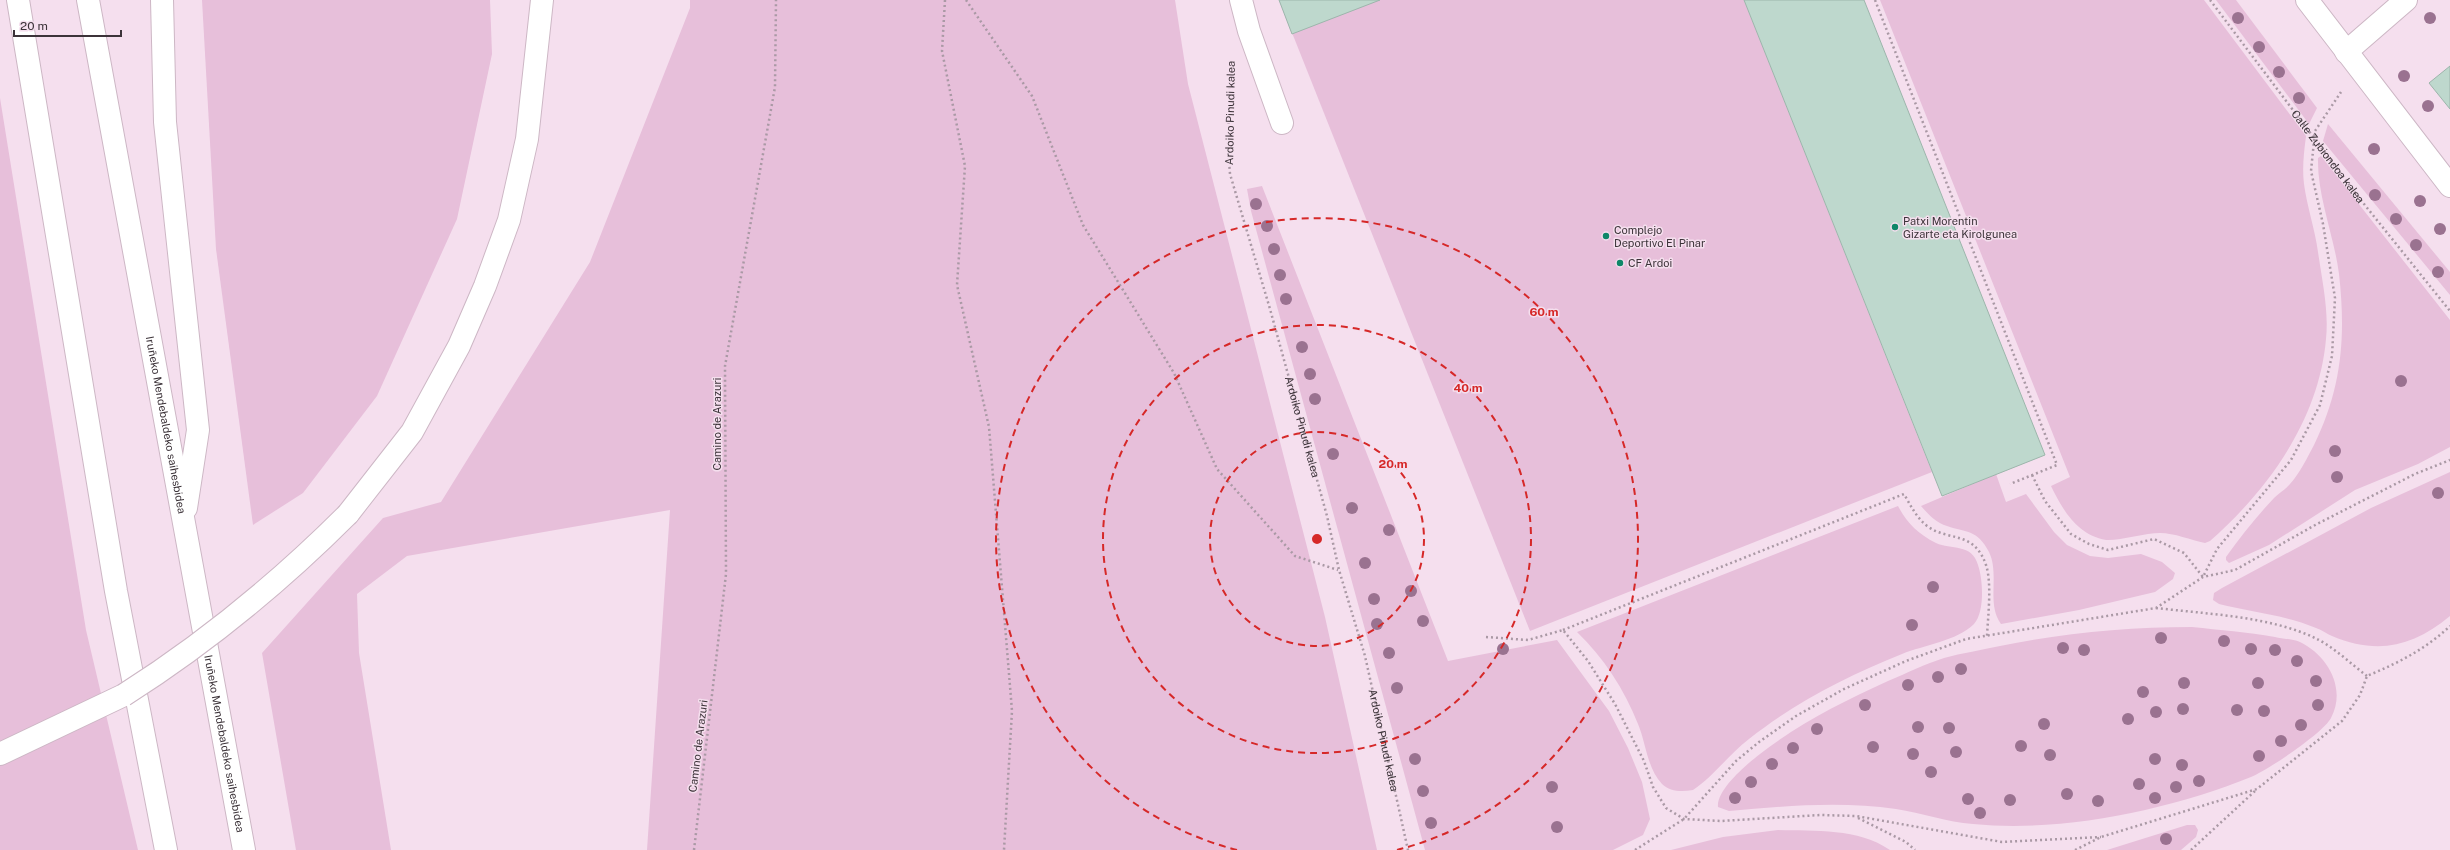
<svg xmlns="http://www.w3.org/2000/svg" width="2450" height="850" viewBox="0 0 2450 850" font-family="'Public Sans',sans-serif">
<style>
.green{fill:#e7bfda}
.building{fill:#bed8cd;stroke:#9cb5ab}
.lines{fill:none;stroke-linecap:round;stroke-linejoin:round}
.street-casing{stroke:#cdb7c5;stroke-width:24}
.highway-casing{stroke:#cdb7c5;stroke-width:24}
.path{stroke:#aa99a5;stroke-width:2.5;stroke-dasharray:2 3;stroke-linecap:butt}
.street{stroke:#fff;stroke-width:22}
.highway{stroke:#fff;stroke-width:22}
.highway-bridge-casing{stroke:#cdb7c5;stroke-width:24;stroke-linecap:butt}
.highway-bridge{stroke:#fff;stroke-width:22}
.tree{fill:#9a7290}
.ring{fill:none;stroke:#d62828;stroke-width:2;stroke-dasharray:7 5}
.poi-dot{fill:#0e8768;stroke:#f5dfee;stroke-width:1.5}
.labels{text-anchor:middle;stroke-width:3;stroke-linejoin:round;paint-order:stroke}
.street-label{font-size:11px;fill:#3c3339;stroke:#f5dfee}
.poi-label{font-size:11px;fill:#3c3339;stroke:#f5dfee;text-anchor:start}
.centre{fill:#d62828;stroke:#f5dfee;stroke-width:2}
.ring-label{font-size:12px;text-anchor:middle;font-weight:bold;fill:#d62828;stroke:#f5dfee;stroke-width:3;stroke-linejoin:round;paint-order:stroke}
</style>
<rect width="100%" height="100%" fill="#f5dfee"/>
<g class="green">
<polygon points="202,0 490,0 492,54 457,219 377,396 303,493 253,525 216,249"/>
<polygon points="690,0 1175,0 1188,84 1325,617 1377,850 647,850 670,510 407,556 357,594 359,653 391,850 296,850 262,653 383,518 441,502 590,262 690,8"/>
<polygon points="1279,0 1744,0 1932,472 1530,631"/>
<path d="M1880 0H2204L2306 136C2304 152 2302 168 2304 184 2307 207 2315 229 2318 252 2322 280 2329 311 2326 339 2319 419 2269 489 2210 541L2205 543C2191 540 2174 533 2160 533 2145 533 2119 541 2106 540 2077 535 2062 509 2051 486L2070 477Z"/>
<polygon points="2216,0 2236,0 2317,108 2309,124"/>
<polygon points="0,98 86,630 138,850 0,850"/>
<polygon points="2328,124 2450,272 2450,295 2323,141"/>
<path d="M2321 156 2450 320V447L2418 464 2355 490 2269 545 2229 563 2226 560V557C2241 536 2257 516 2274 498 2279 493 2286 489 2290 484 2300 473 2307 458 2314 445 2342 388 2346 336 2339 274 2334 235 2317 196 2318 158Z"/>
<polygon points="1262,186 1448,661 1557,640 1609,711 1628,748 1642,782 1650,819 1643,835 1613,850 1425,850 1251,211 1247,189"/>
<path d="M2450 472V616C2413 647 2377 655 2332 636 2327 634 2322 630 2316 628 2286 615 2250 612 2219 604L2213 600 2214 593 2222 588 2371 508Z"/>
<path d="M1996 474 2006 502 2026 494 2054 532 2067 545 2090 556 2108 558 2141 554 2162 562 2175 573 2173 579 2155 592 2079 610 2001 624C1986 604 2000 575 1989 552 1977 529 1967 533 1947 526 1936 523 1928 514 1921 506Z"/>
<path d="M1898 506C1907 523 1918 534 1936 543 1951 550 1972 543 1978 565 1983 579 1985 612 1974 624 1957 641 1924 645 1902 654 1847 676 1796 702 1749 739 1729 754 1714 776 1693 790 1682 792 1670 792 1662 784 1647 768 1646 743 1638 724 1624 689 1604 658 1577 632Z"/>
<path d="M2192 627C2220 630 2247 632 2275 637 2283 639 2293 639 2300 642 2327 655 2347 688 2331 718 2323 733 2268 770 2251 777 2169 810 2062 833 1973 824 1947 822 1922 813 1896 809 1841 801 1784 806 1729 811L1718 807C1716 790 1747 764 1760 754 1800 723 1842 702 1888 681 1907 673 1925 664 1944 658 1962 653 1982 650 2000 646 2064 633 2127 627 2192 627Z"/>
<polygon points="2187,825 2195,825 2198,830 2196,837 2181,850 2107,850"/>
<path d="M1778 830C1815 831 1858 828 1890 850H1671L1723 837Z"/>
</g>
<g class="building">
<polygon points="1279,0 1380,0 1292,34"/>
<polygon points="1744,0 1864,0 2045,455 1942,496"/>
<polygon points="2450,66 2450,109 2429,83"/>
</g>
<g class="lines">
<defs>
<g id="street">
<polyline points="1241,0 1249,31 1282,123"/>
<polyline points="2307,0 2450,186"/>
<polyline points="2346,52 2406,0"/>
</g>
<g id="highway">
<polyline points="18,0 116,591 166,850"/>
<path id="s3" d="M88 0 244 850"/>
<polyline points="162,0 165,122 198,430 186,508"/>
<polyline points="348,514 412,432 459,346 485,286 509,220 527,139 542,0"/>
<polyline points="0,754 124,695"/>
</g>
</defs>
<use href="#street" class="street-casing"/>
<use href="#highway" class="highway-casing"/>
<g class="path">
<polyline points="945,0 942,51 965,166 957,285 989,427 1012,711 1004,850"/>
<polyline points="966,0 1032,96 1083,225 1174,373 1217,469 1295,556 1338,570"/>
<polyline points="1875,0 2057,465 2010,484"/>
<path id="s1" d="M2210 0 2360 199 2450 311"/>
<path id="s2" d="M1230 72 1228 148 1230 174 1270 309 1327 516 1339 570 1365 656 1408 850"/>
<polyline points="2032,475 2045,501 2071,534 2089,544 2108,550 2154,539 2184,553 2203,577 2217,549 2291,460 2320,405 2332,356 2335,298 2323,224 2311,171 2315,131 2341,92"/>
<path d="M2156 608C2206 614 2269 616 2315 638 2334 647 2351 664 2367 676"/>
<path d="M1563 630 1904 494C1911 506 1916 517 1927 526 1949 542 1974 530 1986 565 1992 583 1988 616 1987 636"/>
<polyline points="1486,637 1528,640 1563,630 1588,661 1615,704 1644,761 1653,787 1666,808 1684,819 1721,821 1820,815 1856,816 2002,842 2101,837"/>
<polyline points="1858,818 1906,842 1915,850"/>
<polyline points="694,850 726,574 725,366 775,87 776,0"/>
<polyline points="1635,850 1684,819 1736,761 1759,742 1796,716 1844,689 1906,661 1966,639 2156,608 2203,577 2235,570 2317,524 2415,474 2450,460"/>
<path d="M2075 850 2101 837 2257 789 2342 721 2360 695 2367 676C2398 663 2426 649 2450 626"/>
<polyline points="2191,850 2255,791"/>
</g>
<use href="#street" class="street"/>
<use href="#highway" class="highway"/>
<defs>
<path id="highway-bridge" d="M124 695C206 643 279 583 348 514"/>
</defs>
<use href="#highway-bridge" class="highway-bridge-casing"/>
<use href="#highway-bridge" class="highway-bridge"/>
</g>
<g class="tree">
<circle cx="2238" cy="18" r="6"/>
<circle cx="2430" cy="18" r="6"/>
<circle cx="2259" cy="47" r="6"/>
<circle cx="2279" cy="72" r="6"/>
<circle cx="2404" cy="76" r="6"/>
<circle cx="2299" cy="98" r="6"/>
<circle cx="2428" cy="106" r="6"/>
<circle cx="2374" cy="149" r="6"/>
<circle cx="2375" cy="195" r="6"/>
<circle cx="2420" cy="201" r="6"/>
<circle cx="1256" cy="204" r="6"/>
<circle cx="2396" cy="219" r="6"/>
<circle cx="1267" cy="226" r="6"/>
<circle cx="2440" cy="229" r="6"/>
<circle cx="2416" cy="245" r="6"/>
<circle cx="1274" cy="249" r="6"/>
<circle cx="2438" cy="272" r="6"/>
<circle cx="1280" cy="275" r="6"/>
<circle cx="1286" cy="299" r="6"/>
<circle cx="1302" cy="347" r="6"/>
<circle cx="1310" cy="374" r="6"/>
<circle cx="2401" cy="381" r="6"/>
<circle cx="1315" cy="399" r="6"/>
<circle cx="2335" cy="451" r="6"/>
<circle cx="1333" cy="454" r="6"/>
<circle cx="2337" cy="477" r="6"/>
<circle cx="2438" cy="493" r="6"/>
<circle cx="1352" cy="508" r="6"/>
<circle cx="1389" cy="530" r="6"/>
<circle cx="1365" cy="563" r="6"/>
<circle cx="1933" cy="587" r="6"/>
<circle cx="1411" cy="591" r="6"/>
<circle cx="1374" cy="599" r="6"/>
<circle cx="1423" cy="621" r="6"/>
<circle cx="1377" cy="624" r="6"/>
<circle cx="1912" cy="625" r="6"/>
<circle cx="2161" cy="638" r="6"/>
<circle cx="2224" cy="641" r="6"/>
<circle cx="2063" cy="648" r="6"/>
<circle cx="1503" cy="649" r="6"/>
<circle cx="2251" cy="649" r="6"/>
<circle cx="2084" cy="650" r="6"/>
<circle cx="2275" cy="650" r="6"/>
<circle cx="1389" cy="653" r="6"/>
<circle cx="2297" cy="661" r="6"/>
<circle cx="1961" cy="669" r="6"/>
<circle cx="1938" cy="677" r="6"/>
<circle cx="2316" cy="681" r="6"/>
<circle cx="2184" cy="683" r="6"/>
<circle cx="2258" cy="683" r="6"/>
<circle cx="1908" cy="685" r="6"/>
<circle cx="1397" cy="688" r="6"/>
<circle cx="2143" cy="692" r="6"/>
<circle cx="1865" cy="705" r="6"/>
<circle cx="2318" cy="705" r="6"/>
<circle cx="2183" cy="709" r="6"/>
<circle cx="2237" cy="710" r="6"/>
<circle cx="2264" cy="711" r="6"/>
<circle cx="2156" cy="712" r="6"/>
<circle cx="2128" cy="719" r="6"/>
<circle cx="2044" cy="724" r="6"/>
<circle cx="2301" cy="725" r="6"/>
<circle cx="1918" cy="727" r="6"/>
<circle cx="1949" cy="728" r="6"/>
<circle cx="1817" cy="729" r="6"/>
<circle cx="2281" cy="741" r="6"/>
<circle cx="2021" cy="746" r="6"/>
<circle cx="1873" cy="747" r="6"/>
<circle cx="1793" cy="748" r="6"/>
<circle cx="1956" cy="752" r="6"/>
<circle cx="1913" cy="754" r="6"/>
<circle cx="2050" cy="755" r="6"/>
<circle cx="2259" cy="756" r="6"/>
<circle cx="1415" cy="759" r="6"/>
<circle cx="2155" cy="759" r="6"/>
<circle cx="1772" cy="764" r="6"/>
<circle cx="2182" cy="765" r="6"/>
<circle cx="1931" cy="772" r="6"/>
<circle cx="2199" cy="781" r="6"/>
<circle cx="1751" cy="782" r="6"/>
<circle cx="2139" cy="784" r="6"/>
<circle cx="1552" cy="787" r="6"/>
<circle cx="2176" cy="787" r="6"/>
<circle cx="1423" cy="791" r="6"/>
<circle cx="2067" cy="794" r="6"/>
<circle cx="1735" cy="798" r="6"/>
<circle cx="2155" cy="798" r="6"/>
<circle cx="1968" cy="799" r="6"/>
<circle cx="2010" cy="800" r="6"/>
<circle cx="2098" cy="801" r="6"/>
<circle cx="1980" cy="813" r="6"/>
<circle cx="1431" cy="823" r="6"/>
<circle cx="1557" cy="827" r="6"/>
<circle cx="2166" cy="839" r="6"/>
</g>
<g class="ring">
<circle cx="1317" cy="539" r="107"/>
<circle cx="1317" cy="539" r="214"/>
<path d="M1237 850A321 321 0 1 1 1397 850"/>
</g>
<g class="poi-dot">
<circle cx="1895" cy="227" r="4"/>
<circle cx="1606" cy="236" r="4"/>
<circle cx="1620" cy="263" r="4"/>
</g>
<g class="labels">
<g class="street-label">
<text transform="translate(1230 113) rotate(-89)" y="4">Ardoiko Pinudi kalea</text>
<text dy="4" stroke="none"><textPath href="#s1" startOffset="196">Calle Zubiondoa kalea</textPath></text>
<text transform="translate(717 424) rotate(-90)" y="4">Camino de Arazuri</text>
<text dy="4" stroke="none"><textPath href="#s3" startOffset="432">Iruñeko Mendebaldeko saihesbidea</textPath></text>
<text dy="4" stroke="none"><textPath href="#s2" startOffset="365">Ardoiko Pinudi kalea</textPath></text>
<text dy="4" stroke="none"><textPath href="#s2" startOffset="689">Ardoiko Pinudi kalea</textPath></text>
<text dy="4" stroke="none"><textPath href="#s3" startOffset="756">Iruñeko Mendebaldeko saihesbidea</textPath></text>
<text transform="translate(698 746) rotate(-83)" y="4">Camino de Arazuri</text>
</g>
<g class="poi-label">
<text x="1903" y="225">Patxi Morentin<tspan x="1903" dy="13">Gizarte eta Kirolgunea</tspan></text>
<text x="1614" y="234">Complejo<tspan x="1614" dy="13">Deportivo El Pinar</tspan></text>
<text x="1628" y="267">CF Ardoi</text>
</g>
</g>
<circle cx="1317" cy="539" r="6" class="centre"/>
<g class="ring-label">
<text x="1544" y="316">60 m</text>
<text x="1468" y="392">40 m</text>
<text x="1393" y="468">20 m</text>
</g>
<path d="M14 30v6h107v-6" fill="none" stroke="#3c3339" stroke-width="2"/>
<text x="20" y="30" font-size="12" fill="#3c3339" stroke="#f5dfee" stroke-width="3" paint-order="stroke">20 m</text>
</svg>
